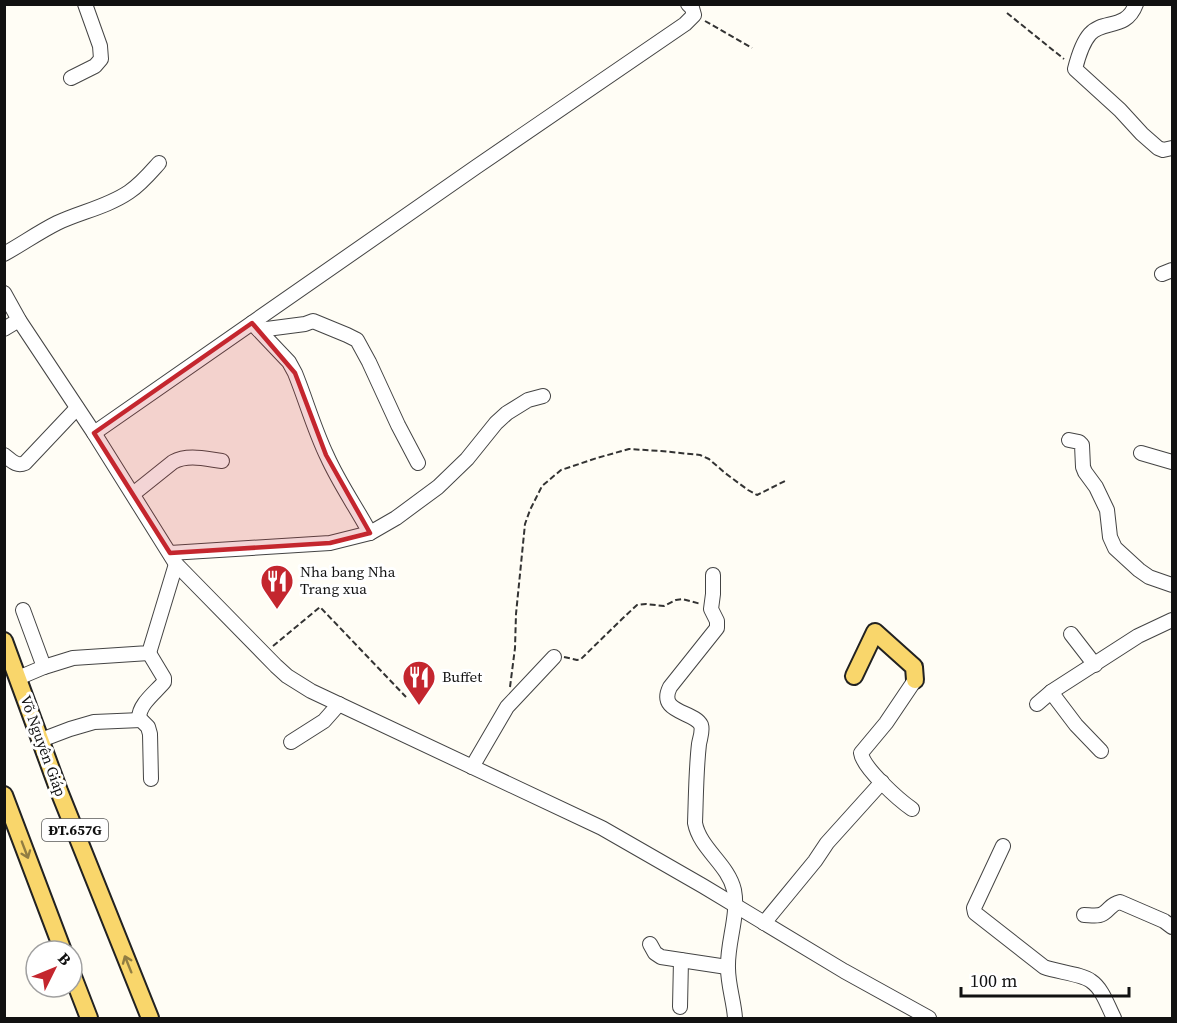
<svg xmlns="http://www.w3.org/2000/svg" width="1177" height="1023" viewBox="0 0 1177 1023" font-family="'Source Serif 4',serif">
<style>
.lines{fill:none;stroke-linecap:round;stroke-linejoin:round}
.minor-casing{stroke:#444;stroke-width:16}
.major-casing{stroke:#222;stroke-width:20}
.path{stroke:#333;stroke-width:2;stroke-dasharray:6 3;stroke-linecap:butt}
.minor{stroke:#fff;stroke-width:14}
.major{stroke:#f9d66b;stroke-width:16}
.oneway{stroke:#917d42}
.marked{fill:#c4262e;fill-opacity:0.2;stroke:#c4262e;stroke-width:4.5;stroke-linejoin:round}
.labels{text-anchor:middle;stroke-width:6;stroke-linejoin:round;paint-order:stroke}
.shield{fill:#fff;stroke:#585858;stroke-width:1.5}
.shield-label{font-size:14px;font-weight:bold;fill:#111}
.poi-label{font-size:15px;fill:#111;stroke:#fff;text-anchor:start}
.street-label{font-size:15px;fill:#111;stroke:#fff}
</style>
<rect width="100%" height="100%" fill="#fffdf5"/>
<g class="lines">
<defs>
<g id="minor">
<path d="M1136 4C1126 31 1103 19 1090 34 1082 43 1078 57 1075 69L1120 110 1142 134 1158 148 1163 150 1172 148"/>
<polyline points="71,78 95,66 101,59 100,46 85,4"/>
<path d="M4 254C22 244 39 232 57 223 80 212 107 207 129 192 141 184 150 173 159 163"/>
<polyline points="1162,274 1172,270"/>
<polyline points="4,293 19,320 94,433 176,564 276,666 287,676 311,691 602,828 703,886 844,971 929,1018"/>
<path d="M252 323 289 362 295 373C306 400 314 429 327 456 339 483 356 507 370 533"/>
<polyline points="4,329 19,320"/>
<polyline points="259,330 305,324 313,321 347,335 357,340 369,362 398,425 418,463"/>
<polyline points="94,433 476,167 685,24 694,15 692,8 688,4"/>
<polyline points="1069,440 1079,442 1082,445 1083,467 1085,472 1096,487 1107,510 1110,537 1115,548 1139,570 1149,577 1172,585"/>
<polyline points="1141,453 1172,462"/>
<path d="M4 455C11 460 16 467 25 463L77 408"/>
<path d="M133 494 173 462C188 454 206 459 222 461"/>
<polyline points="170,553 330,543 370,533 396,518 438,487 467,459 496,423 507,413 528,400 543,396"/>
<path d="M713 575V594L711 609 717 621V628L670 687C657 713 694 711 701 725 703 731 700 738 699 744 696 770 696 797 695 823 700 849 728 864 734 890 739 916 727 942 728 968 728 985 734 1002 735 1018"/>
<polyline points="23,610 44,667"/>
<polyline points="1071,634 1095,665"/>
<path d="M149 653 164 678V682C156 692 139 704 139 718L148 727 150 734 151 779"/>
<polyline points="18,678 44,667 73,658 149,653 176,564"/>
<polyline points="1051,692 1076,725 1101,751"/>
<polyline points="1037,704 1051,692 1138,636 1172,620"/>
<polyline points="41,740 70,729 94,722 141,720"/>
<polyline points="291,742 324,721 339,704"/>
<polyline points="472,767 507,707 554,657"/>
<path d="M912 809C899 800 863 768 861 753L886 723 915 680"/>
<path d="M1003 846 974 908 975 913 1044 967C1057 972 1082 974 1091 981 1103 989 1108 1007 1114 1018"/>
<path d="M1084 915C1090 915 1099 917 1104 913 1111 908 1111 904 1120 902L1164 921 1172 927"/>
<polyline points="764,923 815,861 827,843 882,782"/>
<polyline points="650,944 655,953 661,957 727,967"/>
<polyline points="680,1007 681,960"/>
</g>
<g id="major">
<polyline points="4,641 59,791 150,1018"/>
<polyline points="854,676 875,632 914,667 915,680"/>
<polyline points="4,795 63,951"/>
<polyline points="72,974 89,1018"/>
</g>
</defs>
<use href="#minor" class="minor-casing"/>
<use href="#major" class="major-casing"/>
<g class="path">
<polyline points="1007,13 1064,59"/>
<polyline points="705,21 752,48"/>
<polyline points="273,646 320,607 406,697"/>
<polyline points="564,657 577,660 581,659 622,619 637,605 646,604 664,606 676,600 682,599 701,604"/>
<polyline points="510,687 515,648 516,614 525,524 530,510 542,486 561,470 597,458 629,449 661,451 700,455 709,459 725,473 748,490 757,495 787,480"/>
</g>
<use href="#minor" class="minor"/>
<use href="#major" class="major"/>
</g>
<defs><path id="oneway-shaft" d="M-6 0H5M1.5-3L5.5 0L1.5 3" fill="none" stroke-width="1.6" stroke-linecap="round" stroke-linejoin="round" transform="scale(1.5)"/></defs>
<g class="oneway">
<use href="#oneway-shaft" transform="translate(25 850) rotate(69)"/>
<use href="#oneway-shaft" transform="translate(128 964) rotate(-112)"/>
</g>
<path class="marked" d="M252 323 295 373 326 455 370 533 330 543 170 553 94 433Z"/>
<defs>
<symbol id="restaurant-pin" viewBox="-11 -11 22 30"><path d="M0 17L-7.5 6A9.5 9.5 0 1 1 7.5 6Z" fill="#c4262e" stroke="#fff"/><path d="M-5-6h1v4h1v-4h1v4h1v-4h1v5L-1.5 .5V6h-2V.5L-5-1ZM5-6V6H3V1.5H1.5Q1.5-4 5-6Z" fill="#fff"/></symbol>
</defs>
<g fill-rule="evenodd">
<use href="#restaurant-pin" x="258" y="562" width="38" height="52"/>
<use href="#restaurant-pin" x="400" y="658" width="38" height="52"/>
</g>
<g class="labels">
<rect class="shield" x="42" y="819" width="66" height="22" rx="4.5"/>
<g class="shield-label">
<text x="75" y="835">ĐT.657G</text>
</g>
<g class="poi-label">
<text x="300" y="577">Nha bang Nha<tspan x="300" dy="17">Trang xua</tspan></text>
<text x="442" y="682">Buffet</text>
</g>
<g class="street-label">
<text transform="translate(43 746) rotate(70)" y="5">Võ Nguyên Giáp</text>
</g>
</g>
<rect width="1177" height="1023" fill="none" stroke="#111111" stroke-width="12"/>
<g transform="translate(54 969) rotate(47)"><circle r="28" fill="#ffffff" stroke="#a0a0a0" stroke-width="1.5"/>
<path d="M0-4.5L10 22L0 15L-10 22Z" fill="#c4262e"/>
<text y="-9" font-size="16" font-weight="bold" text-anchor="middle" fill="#111111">B</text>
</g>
<path d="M961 987v9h168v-9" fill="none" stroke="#111111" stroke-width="3"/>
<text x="970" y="987" font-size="18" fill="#111111" stroke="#ffffff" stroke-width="4.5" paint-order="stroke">100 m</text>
</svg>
